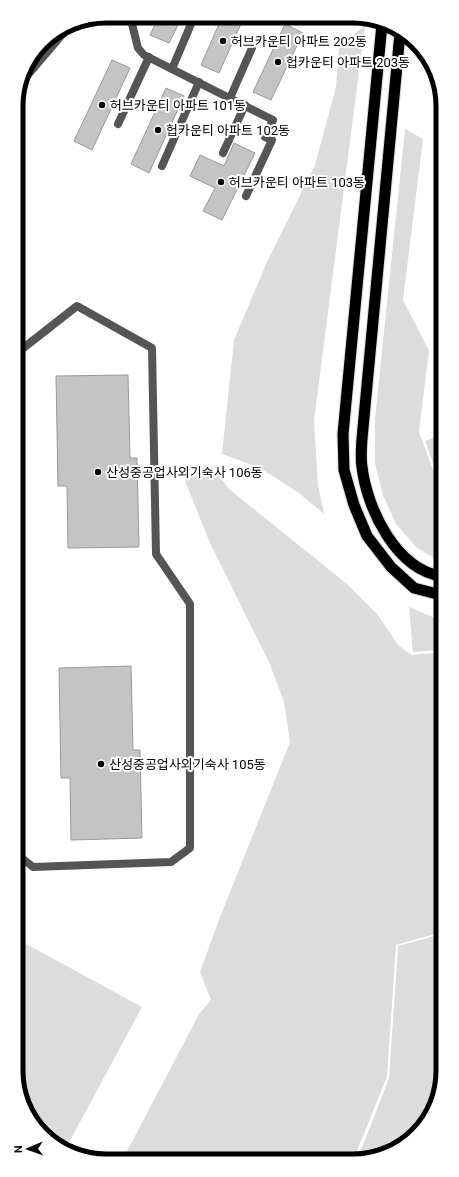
<svg xmlns="http://www.w3.org/2000/svg" width="459" height="1177" viewBox="0 0 459 1177" font-family="Roboto,'Noto Sans KR',sans-serif">
<style>
.green{fill:#dcdcdc}
.building{fill:#c4c4c4;stroke:#999}
.lines{fill:none;stroke-linecap:round;stroke-linejoin:round}
.trunk-casing{stroke:#dbdbdb;stroke-width:13}
.service{stroke:#555;stroke-width:8}
.minor{stroke:#555;stroke-width:8}
.tertiary{stroke:#555;stroke-width:8}
.trunk{stroke:#000;stroke-width:11}
.poi-dot{fill:#000;stroke:#fff;stroke-width:1.5}
.labels{text-anchor:middle;stroke-width:4;stroke-linejoin:round;paint-order:stroke}
.poi-label{font-size:13px;fill:#000;stroke:#fff;text-anchor:start}
.rim{fill:none;stroke:#000;stroke-width:5}
</style>
<rect width="100%" height="100%" fill="#fff"/>
<g class="green">
<polygon points="365,25 314,421 318,485 324,514 299,493 260,468 222,454 234,340 267,262 315,165 336,87 339,47"/>
<polygon points="405,129 423,139 403,300 429,351 419,432 441,491 441,562 417,548 396,524 383,495 375,464 375,419"/>
<polygon points="441,435 441,486 425,441"/>
<polygon points="213,468 229,489 347,584 377,614 399,646 412,655 442,652 442,932 396,945 387,1077 354,1158 123,1159 199,1014 211,1000 200,972 220,917 290,742 284,702 269,662 210,543 185,481"/>
<polygon points="409,607 442,621 442,650 413,652"/>
<polygon points="442,934 443,1077 424,1126 376,1158 358,1158 389,1078 398,946"/>
<polygon points="19,940 142,1007 66,1148 46,1139 19,1094"/>
</g>
<g class="building">
<polygon points="159,16 182,17 169,43 150,35"/>
<polygon points="222,17 244,17 219,73 201,65"/>
<polygon points="285,24 303,33 271,100 253,92"/>
<polygon points="112,60 130,68 92,150 74,141"/>
<polygon points="166,88 184,96 149,173 131,164"/>
<polygon points="234,143 255,153 222,220 203,211 215,188 190,176 200,155 224,166"/>
<polygon points="128,375 130,458 137,458 139,547 68,548 67,486 58,486 56,376"/>
<polygon points="131,666 133,750 140,750 142,838 71,840 70,778 61,778 59,668"/>
</g>
<g class="lines">
<defs>
<g id="trunk">
<polyline points="382,24 343,434 344,470 354,505 367,536 391,567 414,588 441,595"/>
<path d="M400 33 363 428C362 440 360 455 362 467 367 509 396 569 441 576"/>
</g>
</defs>
<use href="#trunk" class="trunk-casing"/>
<g class="service">
<polyline points="172,69 194,17"/>
<polyline points="230,98 252,48"/>
<polyline points="118,124 149,57"/>
<polyline points="223,153 245,105"/>
<polyline points="162,166 199,82"/>
<polyline points="246,196 272,140 265,137 273,120"/>
</g>
<g class="minor">
<polyline points="130,16 138,48 144,55 273,120"/>
<polyline points="17,353 77,306 152,348 156,554 190,604 190,848 171,862 33,867 18,855"/>
</g>
<polyline class="tertiary" points="21,83 73,22"/>
<use href="#trunk" class="trunk"/>
</g>
<g class="poi-dot">
<circle cx="223" cy="41" r="4"/>
<circle cx="278" cy="62" r="4"/>
<circle cx="102" cy="105" r="4"/>
<circle cx="158" cy="130" r="4"/>
<circle cx="221" cy="182" r="4"/>
<circle cx="98" cy="472" r="4"/>
<circle cx="101" cy="764" r="4"/>
</g>
<g class="labels">
<g class="poi-label">
<text x="231" y="46">허브카운티 아파트 202동</text>
<text x="286" y="67">헙카운티 아파트 203동</text>
<text x="110" y="110">허브카운티 아파트 101동</text>
<text x="166" y="135">헙카운티 아파트 102동</text>
<text x="229" y="187">허브카운티 아파트 103동</text>
<text x="106" y="477">산성중공업사외기숙사 106동</text>
<text x="109" y="769">산성중공업사외기숙사 105동</text>
</g>
</g>
<path d="M0 0H459V1177H0ZM106 23H353A83 83 0 0 1 436 106V1071A83 83 0 0 1 353 1154H106A83 83 0 0 1 23 1071V106A83 83 0 0 1 106 23Z" fill="#fff" fill-rule="evenodd"/>
<path class="rim" d="M106 23H353A83 83 0 0 1 436 106V1071A83 83 0 0 1 353 1154H106A83 83 0 0 1 23 1071V106A83 83 0 0 1 106 23Z"/>
<g transform="translate(28 1149) rotate(268)" stroke="#ffffff" stroke-width="3" paint-order="stroke">
<path d="M0-3L7 15L0 10L-7 15Z" fill="#000000"/>
<text y="-6" font-size="11" font-weight="bold" text-anchor="middle" fill="#000000">N</text>
</g>
</svg>
